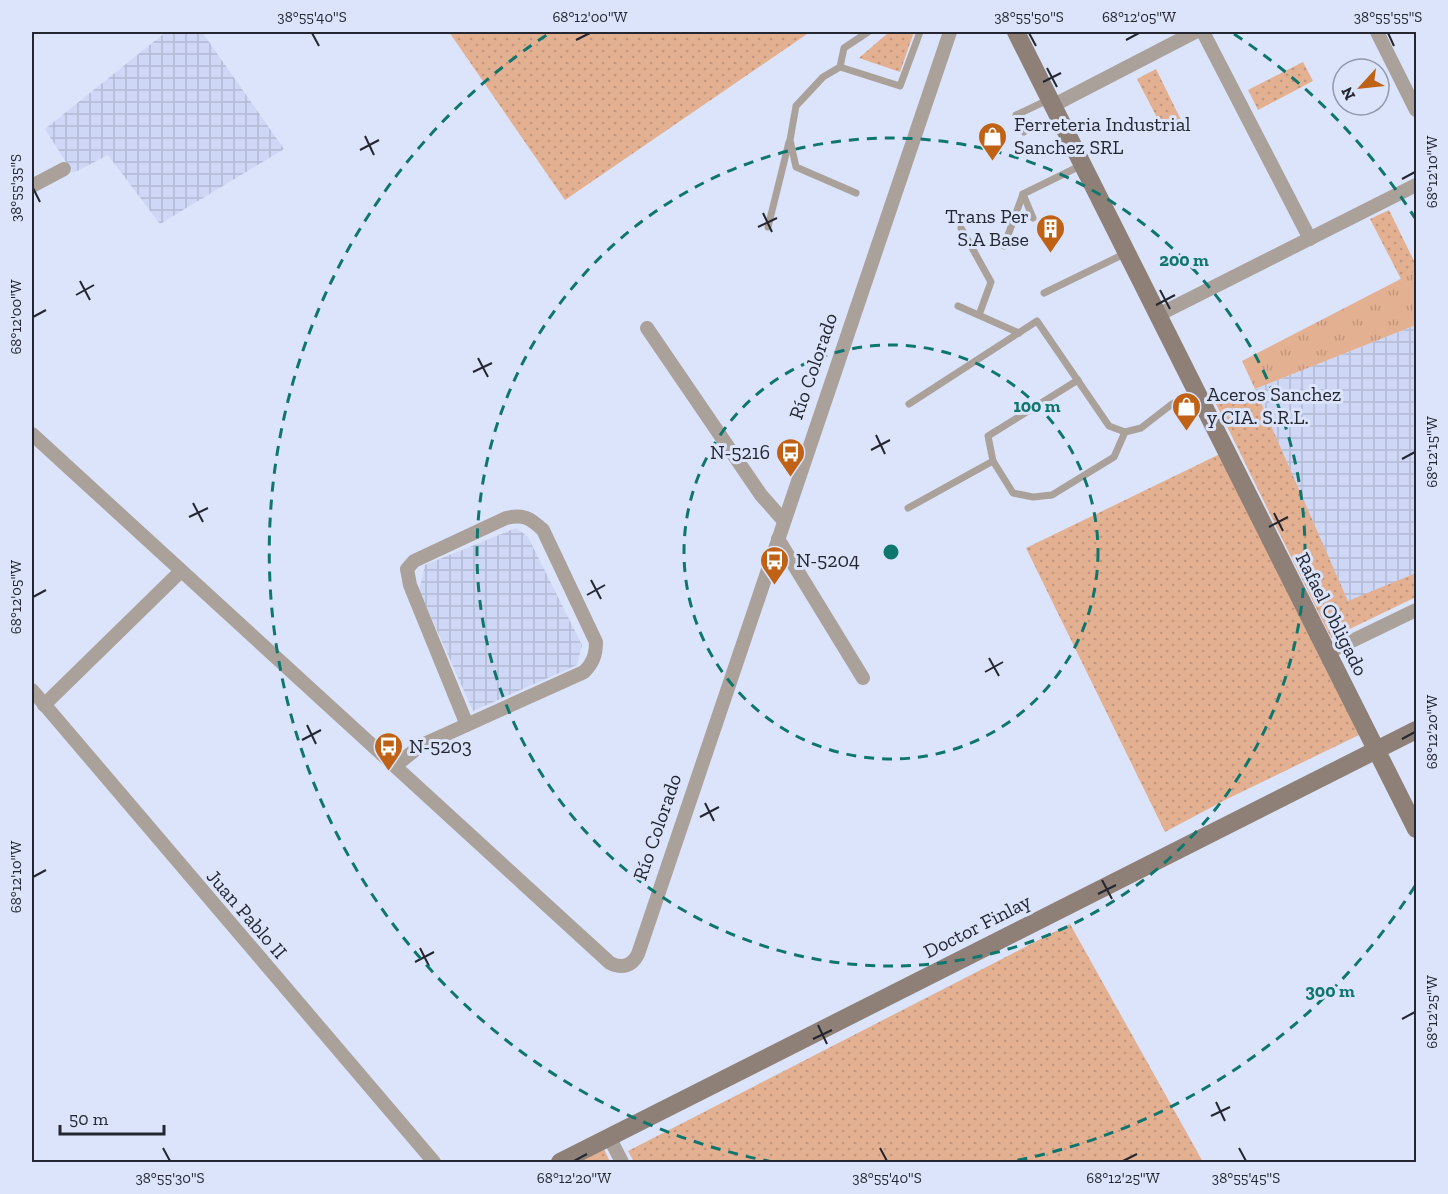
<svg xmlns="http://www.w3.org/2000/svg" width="1448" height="1194" viewBox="0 0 1448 1194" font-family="'Zilla Slab',serif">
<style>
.industrial{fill:url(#industrial-grid)}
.grass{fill:url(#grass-dots)}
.park{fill:url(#park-tufts)}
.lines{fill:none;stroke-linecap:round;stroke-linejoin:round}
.lane{stroke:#aba19b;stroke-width:7}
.street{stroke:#aba19b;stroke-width:14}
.secondary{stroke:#8f8077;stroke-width:18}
.ticks{fill:none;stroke:#242730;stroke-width:2}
.ring{fill:none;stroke:#0f766e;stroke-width:3;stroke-dasharray:10 8}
.labels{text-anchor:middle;stroke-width:6;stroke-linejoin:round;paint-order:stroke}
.poi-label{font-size:20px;fill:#242730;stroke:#dbe4fb;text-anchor:start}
.street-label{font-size:20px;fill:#242730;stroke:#dbe4fb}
.centre{fill:#0f766e;stroke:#dbe4fb;stroke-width:3}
.ring-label{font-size:18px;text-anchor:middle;font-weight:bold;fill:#0f766e;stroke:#dbe4fb;stroke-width:6;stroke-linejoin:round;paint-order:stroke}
.neatline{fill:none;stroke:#242730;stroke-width:2}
.ticks-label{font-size:15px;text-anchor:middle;fill:#242730}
</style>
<defs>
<pattern id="industrial-grid" width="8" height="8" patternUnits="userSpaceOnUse" patternTransform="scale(1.5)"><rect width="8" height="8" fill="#ced8f6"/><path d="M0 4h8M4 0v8" fill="none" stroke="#b1b9d3"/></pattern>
<pattern id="grass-dots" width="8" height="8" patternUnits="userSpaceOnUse" patternTransform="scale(1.5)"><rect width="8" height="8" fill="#e3b092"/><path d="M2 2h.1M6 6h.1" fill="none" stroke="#c3977e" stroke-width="1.8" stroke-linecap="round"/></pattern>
<pattern id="park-tufts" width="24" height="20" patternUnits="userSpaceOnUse" patternTransform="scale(1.5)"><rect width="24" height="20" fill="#e3b092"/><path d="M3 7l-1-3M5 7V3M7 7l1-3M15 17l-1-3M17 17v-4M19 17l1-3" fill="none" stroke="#c3977e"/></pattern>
</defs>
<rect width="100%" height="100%" fill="#dbe4fb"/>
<g class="industrial">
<polygon points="166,32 202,32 284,149 160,224 108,155 73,173 45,129"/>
<polygon points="1416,325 1416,573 1348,602 1255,389"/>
<polygon points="516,528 528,537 582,645 577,665 473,711 419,590 425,565"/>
</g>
<g class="grass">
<polygon points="449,32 810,32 565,200"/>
<polygon points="889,32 914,32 900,72 859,58"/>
<polygon points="1303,62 1313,81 1258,110 1248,90"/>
<polygon points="1156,69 1183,124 1165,133 1137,79"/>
<polygon points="1389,210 1416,265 1416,271 1401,279 1370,219"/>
<polygon points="1255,389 1348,601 1416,573 1416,597 1331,638 1216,404"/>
<polygon points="1220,454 1359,735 1225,800 1165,832 1026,548"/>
<polygon points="1070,924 1203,1162 634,1162 628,1151"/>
<polygon points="604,1149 610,1162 577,1162"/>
</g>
<polygon class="park" points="1416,271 1416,325 1255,389 1242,361"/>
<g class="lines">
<g class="lane">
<polyline points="868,32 844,48 840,67 900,86 920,32"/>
<polyline points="840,67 823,77 796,106 790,140 796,167 856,193"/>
<polyline points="1024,132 1016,115 1050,99"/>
<polyline points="1033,218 1023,194 1082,165"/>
<polyline points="768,227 789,142"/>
<polyline points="961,228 991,282 979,315"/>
<polyline points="1004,246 1023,194"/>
<polyline points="1044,293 1126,253"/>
<polyline points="958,306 1019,333"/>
<polyline points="909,404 1037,321 1109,426 1125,432 1141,428 1172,404 1196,391"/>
<polyline points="993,461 1013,493 1033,497 1052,495 1114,457 1125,432"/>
<polyline points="908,508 993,461 988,436 1078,380"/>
</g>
<g class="street">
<polyline points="1203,32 1310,239"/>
<polyline points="1377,32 1416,110"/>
<polyline points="1052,106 1195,32"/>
<polyline points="32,186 64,169"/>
<polyline points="1158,315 1416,185"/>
<polyline points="647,328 761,495 784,521"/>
<path d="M32 434 610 963C622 969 632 966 638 954L950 32"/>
<polyline points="778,539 863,678"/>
<polyline points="1327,653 1416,610"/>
<polyline points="32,690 434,1162"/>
<polyline points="44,705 181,571"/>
<path d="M395 766 420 746 584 672C593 663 596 655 596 642L543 530C530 518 524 514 506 518L414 561 407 569 410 585 467 725"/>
<polyline points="609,1137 622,1162"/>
</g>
<g class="secondary">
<polyline points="1016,32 1416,829"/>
<polyline points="560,1162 1416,730"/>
</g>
</g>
<path class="ticks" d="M312 33 319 46M1029 33 1036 46M1388 33 1394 46M576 40 590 33M1126 40 1139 33M1047 68 1057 87M1043 82 1061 73M365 136 374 155M360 150 379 140M1402 179 1415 172M33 188 40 202M763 213 772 232M758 227 777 218M80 281 90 300M1160 290 1170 309M76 295 94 285M1156 305 1175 295M33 317 46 310M478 358 488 377M473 372 492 363M876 435 885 454M871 450 890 440M1402 459 1415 452M193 503 203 522M1274 513 1283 531M189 517 208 508M1269 527 1288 517M591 580 601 599M587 595 605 585M33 597 46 590M989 658 999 676M985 672 1003 662M307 725 316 744M1402 739 1415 732M302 740 321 730M705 803 714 821M700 817 719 807M33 877 46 870M1102 880 1112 899M1098 894 1116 885M420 948 429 966M415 962 434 952M1402 1019 1415 1012M818 1025 827 1044M813 1039 832 1030M1216 1102 1225 1121M1211 1116 1230 1107M163 1148 170 1161M880 1148 887 1161M1239 1148 1246 1161M574 1161 587 1154M1123 1161 1137 1154"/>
<g class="ring">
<circle cx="891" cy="552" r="207"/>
<circle cx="891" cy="552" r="414"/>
<path d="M1415 886A621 621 0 0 1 1009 1162M773 1162A621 621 0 0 1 548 34M1234 34A621 621 0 0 1 1415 218"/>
</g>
<defs>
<symbol id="shop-pin" viewBox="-11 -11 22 30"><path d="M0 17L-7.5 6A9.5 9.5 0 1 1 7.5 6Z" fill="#bf6216" stroke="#dbe4fb"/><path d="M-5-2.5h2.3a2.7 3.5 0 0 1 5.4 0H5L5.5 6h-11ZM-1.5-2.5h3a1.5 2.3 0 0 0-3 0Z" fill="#fff"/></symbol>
<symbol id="building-pin" viewBox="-11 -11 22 30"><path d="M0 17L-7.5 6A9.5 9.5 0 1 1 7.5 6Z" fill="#bf6216" stroke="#dbe4fb"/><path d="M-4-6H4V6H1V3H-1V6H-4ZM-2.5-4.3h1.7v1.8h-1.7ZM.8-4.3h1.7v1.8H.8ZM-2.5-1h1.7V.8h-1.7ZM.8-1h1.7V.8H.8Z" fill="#fff"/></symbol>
<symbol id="bus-pin" viewBox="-11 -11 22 30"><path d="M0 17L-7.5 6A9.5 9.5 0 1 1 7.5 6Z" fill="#bf6216" stroke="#dbe4fb"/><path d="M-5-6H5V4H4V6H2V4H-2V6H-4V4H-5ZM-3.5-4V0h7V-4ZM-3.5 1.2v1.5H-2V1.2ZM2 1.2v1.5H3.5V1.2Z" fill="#fff"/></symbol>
</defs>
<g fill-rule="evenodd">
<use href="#shop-pin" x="976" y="120" width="33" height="45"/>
<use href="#building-pin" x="1034" y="212" width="33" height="45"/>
<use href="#shop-pin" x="1170" y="390" width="33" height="45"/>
<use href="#bus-pin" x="774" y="436" width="33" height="45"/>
<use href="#bus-pin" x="758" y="544" width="33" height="45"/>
<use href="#bus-pin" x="372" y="730" width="33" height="45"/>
</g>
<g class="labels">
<g class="poi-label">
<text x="1014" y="131">Ferreteria Industrial<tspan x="1014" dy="23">Sanchez SRL</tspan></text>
<text x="1029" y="223" text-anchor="end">Trans Per<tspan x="1029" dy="23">S.A Base</tspan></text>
<text x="1207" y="401">Aceros Sanchez<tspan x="1207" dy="23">y CIA. S.R.L.</tspan></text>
<text x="770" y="459" text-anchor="end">N-5216</text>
<text x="796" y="567">N-5204</text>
<text x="409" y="753">N-5203</text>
</g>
<g class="street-label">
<text transform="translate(813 366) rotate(-71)" y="7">Río Colorado</text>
<text transform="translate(1332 614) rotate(63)" y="7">Rafael Obligado</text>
<text transform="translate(657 827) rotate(-71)" y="7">Río Colorado</text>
<text transform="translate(247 914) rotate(49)" y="7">Juan Pablo II</text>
<text transform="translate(977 926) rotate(-27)" y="7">Doctor Finlay</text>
</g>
</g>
<circle cx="891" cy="552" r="9" class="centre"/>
<g class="ring-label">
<text x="1184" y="266">200 m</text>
<text x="1037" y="412">100 m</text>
<text x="1330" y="997">300 m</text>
</g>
<rect width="1448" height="1194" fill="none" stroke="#dbe4fb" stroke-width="66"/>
<g transform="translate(1361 87) rotate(243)"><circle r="28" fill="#dbe4fb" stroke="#9298aa" stroke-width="1.5"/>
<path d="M0-4.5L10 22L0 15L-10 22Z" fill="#bf6216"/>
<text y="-9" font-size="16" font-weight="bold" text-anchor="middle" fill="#242730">N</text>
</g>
<path d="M60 1125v9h104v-9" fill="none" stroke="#242730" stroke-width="3"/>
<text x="69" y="1125" font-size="18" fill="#242730" stroke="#dbe4fb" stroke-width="4.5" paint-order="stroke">50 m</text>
<rect x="33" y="33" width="1382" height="1128" class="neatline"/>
<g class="ticks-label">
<text x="312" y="22">38°55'40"S</text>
<text x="590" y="22">68°12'00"W</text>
<text x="1029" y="22">38°55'50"S</text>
<text x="1139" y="22">68°12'05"W</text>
<text x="1388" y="22">38°55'55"S</text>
<text transform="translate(1432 172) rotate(-90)" y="5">68°12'10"W</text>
<text transform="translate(16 188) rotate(-90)" y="5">38°55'35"S</text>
<text transform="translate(16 317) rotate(-90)" y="5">68°12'00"W</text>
<text transform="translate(1432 452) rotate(-90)" y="5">68°12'15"W</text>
<text transform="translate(16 597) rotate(-90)" y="5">68°12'05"W</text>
<text transform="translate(1432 732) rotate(-90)" y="5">68°12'20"W</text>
<text transform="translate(16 877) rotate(-90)" y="5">68°12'10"W</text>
<text transform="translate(1432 1012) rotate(-90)" y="5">68°12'25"W</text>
<text x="170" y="1183">38°55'30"S</text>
<text x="574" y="1183">68°12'20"W</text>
<text x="887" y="1183">38°55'40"S</text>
<text x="1123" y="1183">68°12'25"W</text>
<text x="1246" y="1183">38°55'45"S</text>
</g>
</svg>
